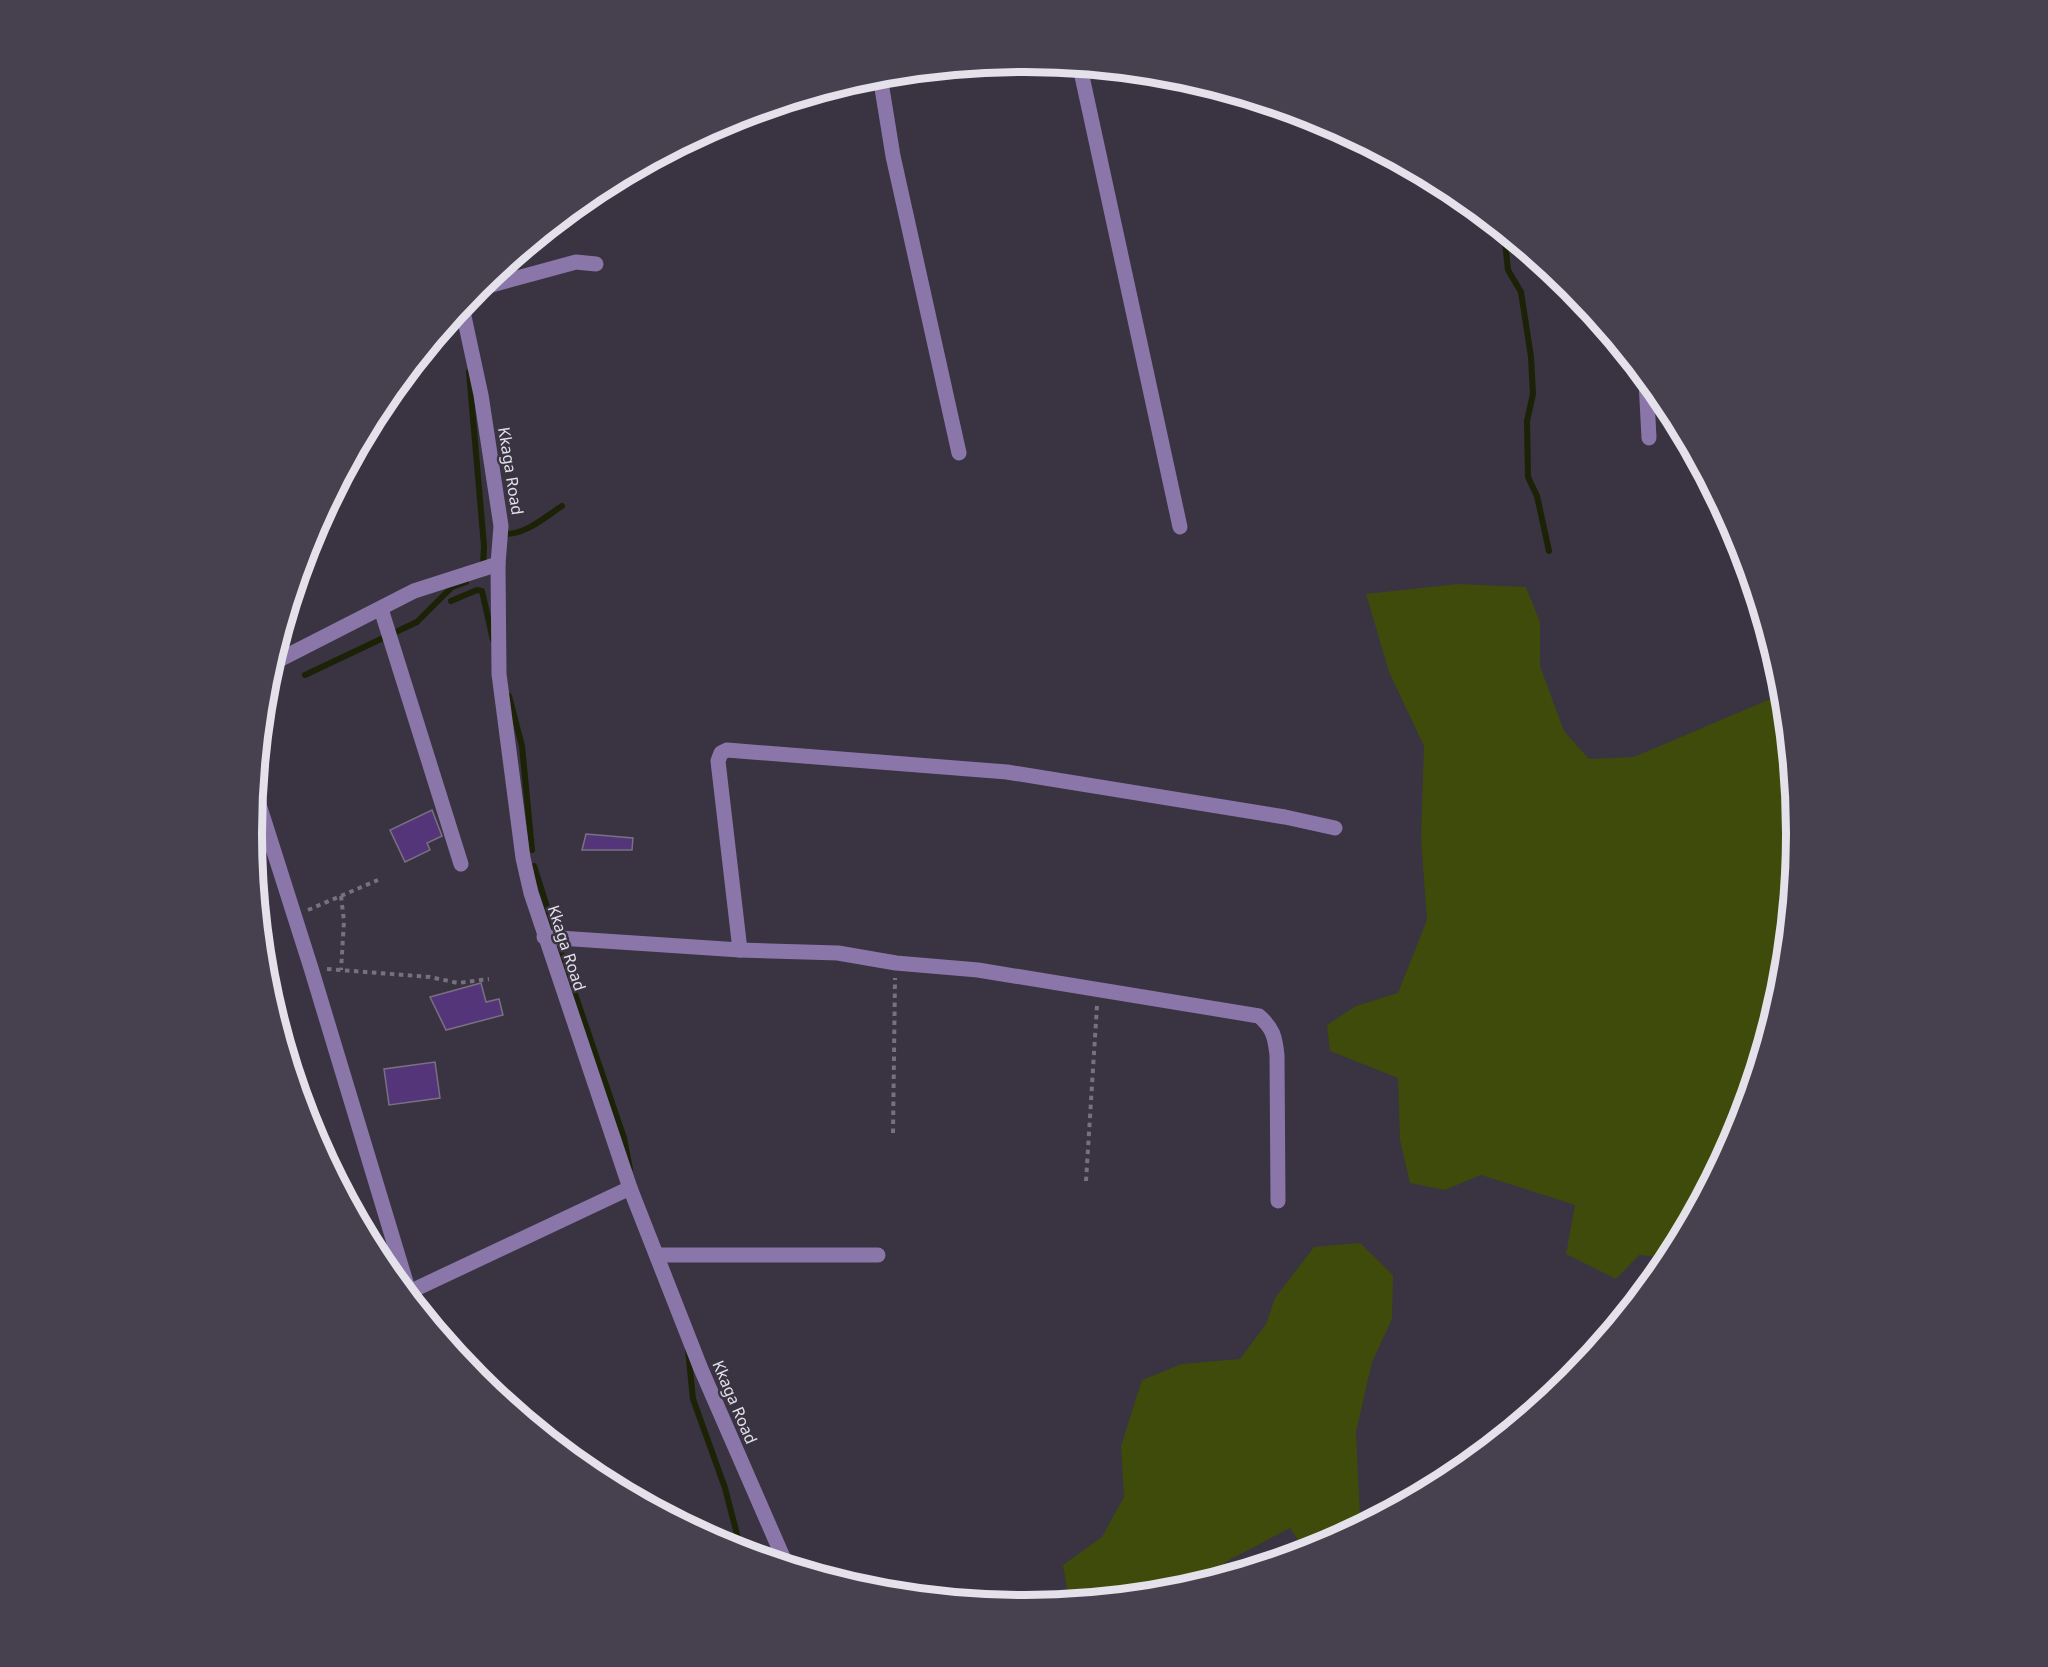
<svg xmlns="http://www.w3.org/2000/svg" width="2048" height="1667" viewBox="0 0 2048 1667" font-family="'Noto Sans',sans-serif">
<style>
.green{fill:#3f4b0b}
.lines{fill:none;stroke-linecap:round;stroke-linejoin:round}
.stream{stroke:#1c2206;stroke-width:6}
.building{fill:#55357a;stroke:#777182;stroke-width:1.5}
.path{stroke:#76717e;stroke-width:4;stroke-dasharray:4.5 4.5;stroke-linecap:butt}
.minor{stroke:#8b76a9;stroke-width:15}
.labels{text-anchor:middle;stroke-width:5;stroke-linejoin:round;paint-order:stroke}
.street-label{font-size:16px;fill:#e4e1ea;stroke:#393342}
.rim{fill:none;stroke:#e4e1ea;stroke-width:8}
</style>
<rect width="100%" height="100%" fill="#393342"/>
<g class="green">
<polygon points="1458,584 1526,587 1540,622 1540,666 1564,731 1589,759 1634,757 1782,694 1796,834 1781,984 1737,1129 1668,1258 1639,1255 1616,1279 1566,1254 1575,1205 1481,1175 1445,1190 1410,1183 1400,1140 1398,1078 1330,1051 1327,1025 1356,1006 1398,993 1427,920 1421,839 1424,746 1389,672 1366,594"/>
<polygon points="1360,1243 1393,1275 1392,1319 1372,1362 1356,1432 1360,1518 1356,1527 1305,1551 1290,1528 1229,1560 1200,1583 1174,1591 1069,1601 1063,1565 1102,1537 1124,1497 1121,1446 1142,1380 1182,1364 1240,1359 1266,1324 1275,1298 1314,1247"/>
</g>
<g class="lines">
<g class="stream">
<polyline points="1504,233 1508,270 1521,292 1531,357 1533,394 1527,421 1528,477 1537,496 1549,551"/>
<polyline points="469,372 484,546 483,568"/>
<path d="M502 533C522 538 546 516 562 506"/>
<polyline points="451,601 477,590 482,591 493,640"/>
<polyline points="305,675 417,622 452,587 466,582"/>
<polyline points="509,696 522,746 532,850"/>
<polyline points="534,866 555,932"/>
<polyline points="558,944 624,1138 630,1169"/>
<polyline points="688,1350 693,1399 725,1488 741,1550"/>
</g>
</g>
<g class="building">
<polygon points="432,810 442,836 427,843 430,850 405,862 390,830"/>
<polygon points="586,834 633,838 632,850 582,850"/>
<polygon points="481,983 486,1002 499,999 503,1015 446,1030 430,997"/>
<polygon points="435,1062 440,1098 389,1105 384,1069"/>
</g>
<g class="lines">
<g class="path">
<polyline points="443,331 452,328"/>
<polyline points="341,896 344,921 341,970"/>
<polyline points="308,910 378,880"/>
<polyline points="327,969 430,977 458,983 489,979"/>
<polyline points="893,1133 895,978"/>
<polyline points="1086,1181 1097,1005"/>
</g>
<g class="minor">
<polyline points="1080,67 1180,527"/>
<polyline points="880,76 893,156 959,453"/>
<polyline points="477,289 576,262 596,264"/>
<polyline points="462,307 481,395 501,526 498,564 499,674 523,858 531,893 630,1188 701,1369 786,1564"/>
<polyline points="1646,381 1649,438"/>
<polyline points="381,609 461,864"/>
<polyline points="273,663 414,591 498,564"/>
<polyline points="256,795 311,968 409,1292"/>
<path d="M544 937 740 950 838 953 896 963 978 970 1259 1016C1273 1028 1275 1037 1277 1055L1278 1201"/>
<polyline points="740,950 718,761 721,753 727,750 1007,772 1285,817 1335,828"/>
<polyline points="658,1255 878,1255"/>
<polyline points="407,1293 630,1188"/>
</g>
</g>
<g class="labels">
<g class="street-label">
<text transform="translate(511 471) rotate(81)" y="6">Kkaga Road</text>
<text transform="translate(567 948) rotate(72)" y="6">Kkaga Road</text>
<text transform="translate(735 1402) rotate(67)" y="6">Kkaga Road</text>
</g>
</g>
<path d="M0 0H2048V1667H0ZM1023 72H1025A761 761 0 0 1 1786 833V834A761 761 0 0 1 1025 1595H1023A761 761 0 0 1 262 834V833A761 761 0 0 1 1023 72Z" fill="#47414f" fill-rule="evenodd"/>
<path class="rim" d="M1023 72H1025A761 761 0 0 1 1786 833V834A761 761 0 0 1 1025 1595H1023A761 761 0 0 1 262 834V833A761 761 0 0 1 1023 72Z"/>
</svg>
